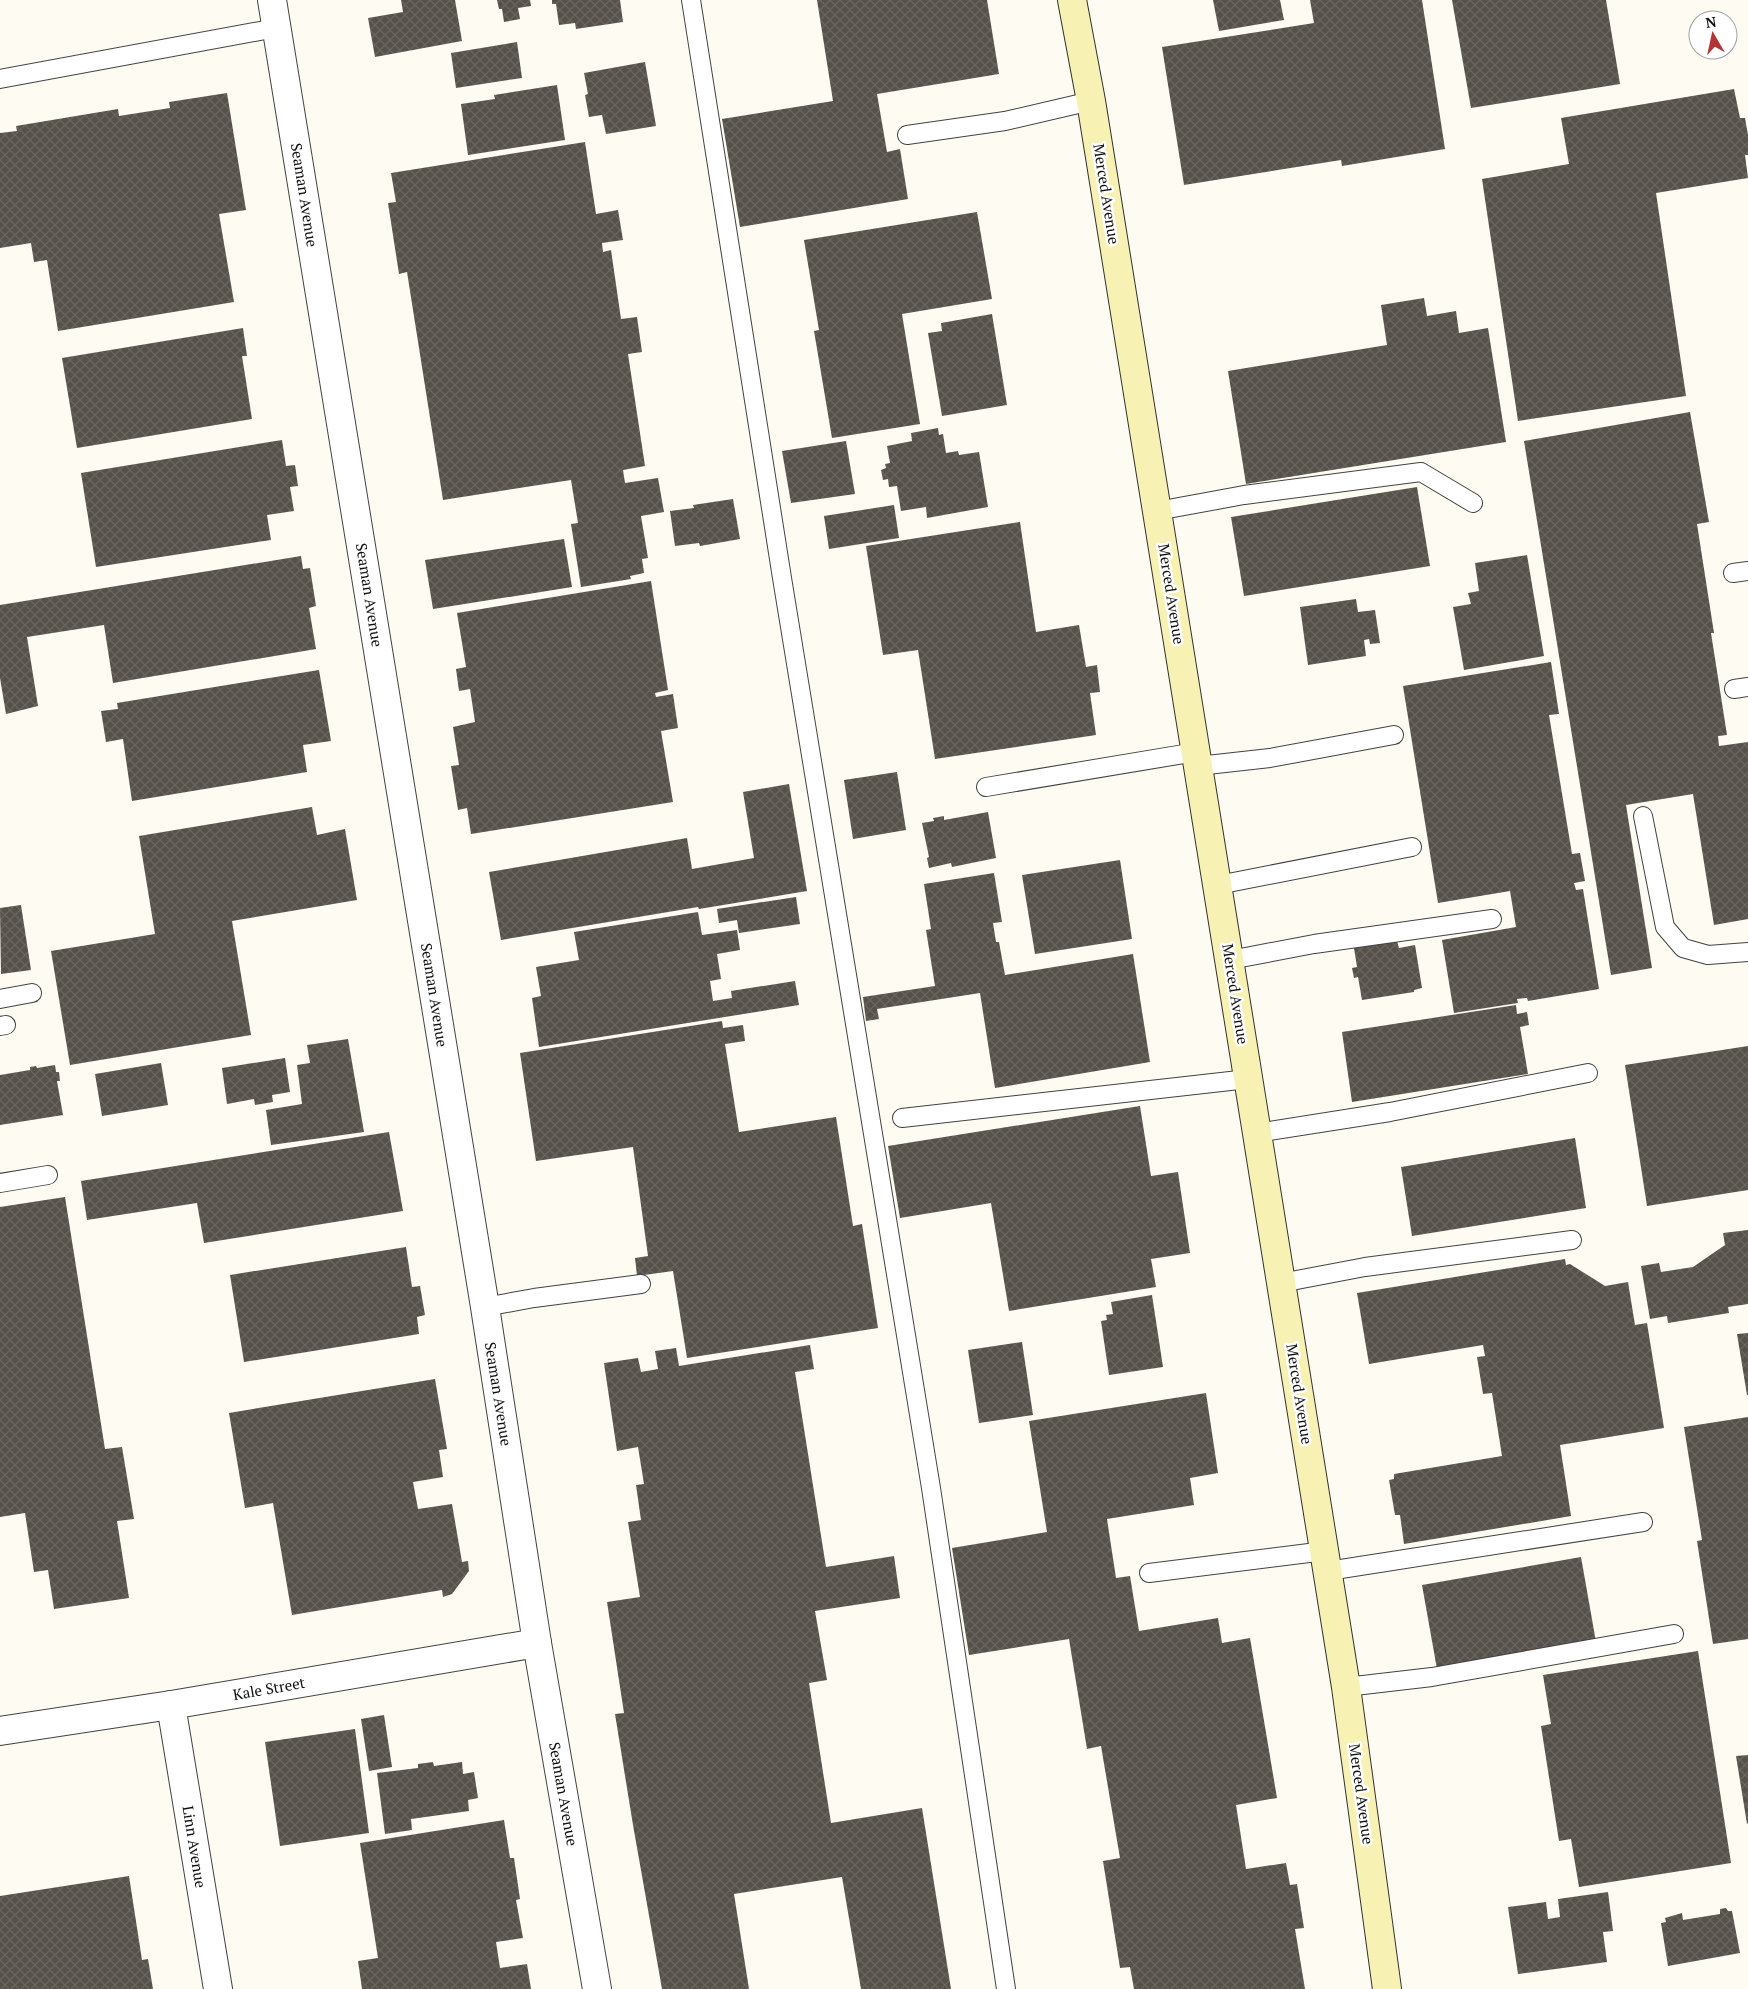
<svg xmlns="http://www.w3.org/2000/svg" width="1748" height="1989" viewBox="0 0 1748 1989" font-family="'PT Serif',serif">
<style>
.building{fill:url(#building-cross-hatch)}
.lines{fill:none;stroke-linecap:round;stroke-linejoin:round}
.lane-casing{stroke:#424242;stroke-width:20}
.street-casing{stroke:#424242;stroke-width:30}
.secondary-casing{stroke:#313131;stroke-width:30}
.lane{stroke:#fff;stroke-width:18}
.street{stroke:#fff;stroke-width:28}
.secondary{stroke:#f7f2b4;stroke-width:28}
.labels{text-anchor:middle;stroke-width:5;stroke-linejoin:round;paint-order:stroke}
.street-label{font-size:15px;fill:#0f0f0f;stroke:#fff}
</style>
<defs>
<pattern id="building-cross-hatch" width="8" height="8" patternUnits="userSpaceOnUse" patternTransform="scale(1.25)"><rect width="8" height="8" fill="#57514c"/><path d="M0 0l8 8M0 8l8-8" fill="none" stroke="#6a6561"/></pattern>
</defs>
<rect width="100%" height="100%" fill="#fefcf2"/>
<g class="building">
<polygon points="401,0 455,0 462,41 375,57 368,18 403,12"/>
<polygon points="497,0 530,0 531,6 518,8 520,19 504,22 502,9 499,9"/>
<polygon points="552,0 620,0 623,22 576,29 575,23 559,25 556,4 552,4"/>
<polygon points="817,0 987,0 999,74 877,94 887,152 900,149 908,199 740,227 722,119 833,101"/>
<polygon points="1213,0 1280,0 1284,20 1219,31"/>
<polygon points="1310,0 1422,0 1445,149 1342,166 1341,160 1184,185 1162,47 1314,23"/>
<polygon points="1452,0 1606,0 1620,84 1471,108"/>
<polygon points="517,42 522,78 456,88 451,53"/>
<polygon points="645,62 656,126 606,134 602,115 589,117 585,95 588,94 584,73"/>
<polygon points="557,85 565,140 468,155 461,104 495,99 494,95"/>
<polygon points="1734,89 1740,118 1745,118 1748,135 1748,155 1745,155 1748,178 1656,193 1686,396 1518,421 1482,179 1569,164 1561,118"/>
<polygon points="227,93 246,210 219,214 234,302 58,331 47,260 34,262 31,243 0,248 0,133 17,131 16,126 118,109 119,116 170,108 169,102"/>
<polygon points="585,142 596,214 618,210 623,240 602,243 603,252 611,250 621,319 637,317 642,352 628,354 645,466 623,470 625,483 658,478 664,512 641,516 648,558 642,559 644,573 630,576 631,579 581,587 571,524 578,523 571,480 443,500 407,272 399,274 388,203 396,202 391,173"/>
<polygon points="977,212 992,299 902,314 920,424 832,438 814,331 819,330 804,240"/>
<polygon points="1424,298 1427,316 1456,311 1459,333 1488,328 1506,442 1246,484 1228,371 1387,345 1381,305"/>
<polygon points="992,314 1007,405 942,416 928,333 942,331 941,323"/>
<polygon points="243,328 247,356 242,356 252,419 77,448 62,358"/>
<polygon points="1690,412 1709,522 1697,524 1714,633 1711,633 1727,735 1718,736 1719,746 1748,742 1748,919 1714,925 1693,794 1626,805 1652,968 1611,975 1524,441"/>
<polygon points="938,428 939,435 943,434 946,453 958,451 959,455 979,452 988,507 927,518 926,507 901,511 897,486 889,487 888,479 883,480 881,470 886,468 885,464 890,463 887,446 912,441 911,433"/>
<polygon points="282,440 286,466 295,465 298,486 290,487 294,511 267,515 271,540 96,567 81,473"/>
<polygon points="846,441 855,494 791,503 782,451"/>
<polygon points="1417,487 1430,566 1244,596 1231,517"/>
<polygon points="733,499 740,539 700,546 699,543 675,546 670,511 694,508 693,505"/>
<polygon points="894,505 899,538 829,549 824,516"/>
<polygon points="1020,522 1036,632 1079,625 1086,667 1097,665 1100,692 1090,693 1096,735 935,759 918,650 883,655 866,546"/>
<polygon points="564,539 572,587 433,609 425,560"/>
<polygon points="1527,555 1544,656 1464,670 1453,607 1471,604 1468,593 1479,591 1475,563"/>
<polygon points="301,556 303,569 310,568 316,606 309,608 316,649 113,683 104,625 27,637 38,706 6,714 0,678 0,605"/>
<polygon points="651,581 668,690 655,693 656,697 673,694 678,728 661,731 673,802 471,834 467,808 458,810 451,766 459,765 453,727 475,722 470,689 459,691 456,669 466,667 457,613"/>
<polygon points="1356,599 1358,612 1375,610 1380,643 1370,644 1369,639 1364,640 1366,656 1308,665 1300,607"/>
<polygon points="1551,662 1559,714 1549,715 1572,854 1580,853 1585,881 1574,883 1576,890 1583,889 1599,989 1528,1001 1527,998 1517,999 1518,1003 1454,1013 1442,940 1516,927 1510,891 1438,903 1403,686"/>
<polygon points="319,670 331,741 303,745 307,772 132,801 123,739 106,742 101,711 118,709 117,703"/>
<polygon points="897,772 906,830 853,839 844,780"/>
<polygon points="789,784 807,891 699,909 698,907 501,940 489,872 687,838 692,869 754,858 743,792"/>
<polygon points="312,807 317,835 345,829 357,900 232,921 251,1035 70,1065 51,951 155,934 139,836"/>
<polygon points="988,812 996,858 952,867 951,863 929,868 927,858 929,857 922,823 934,821 933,818 944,816 944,820"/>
<polygon points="1120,860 1132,939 1035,954 1022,875"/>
<polygon points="994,873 1002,922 993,923 996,942 999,942 1005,975 1133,954 1150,1062 995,1088 980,993 877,1009 879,1019 866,1021 863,997 935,986 926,930 931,929 924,884"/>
<polygon points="796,897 800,924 739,933 737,920 719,923 717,909"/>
<polygon points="21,905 31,970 1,974 0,908"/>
<polygon points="698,912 702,935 737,930 740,950 717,954 721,979 710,981 713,1001 732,998 731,991 795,981 799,1005 539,1047 532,998 541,996 536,967 579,960 574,932"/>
<polygon points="1397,941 1399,948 1415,945 1422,988 1414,990 1414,992 1362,1000 1358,977 1354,978 1352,968 1357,967 1354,948"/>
<polygon points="1516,1005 1517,1014 1527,1012 1529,1025 1520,1027 1528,1074 1352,1102 1342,1032"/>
<polygon points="722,1021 723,1028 743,1025 745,1041 725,1044 739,1132 836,1117 853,1226 862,1224 878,1328 687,1358 673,1271 637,1276 635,1258 648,1256 633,1147 536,1161 520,1053"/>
<polygon points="348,1039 364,1132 271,1145 266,1110 302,1104 297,1065 310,1063 307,1045"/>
<polygon points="1748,1046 1748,1190 1647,1206 1625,1065"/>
<polygon points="285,1058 290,1092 272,1095 273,1102 255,1105 254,1099 227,1104 222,1068"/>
<polygon points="161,1063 168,1105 102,1116 95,1074"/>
<polygon points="55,1065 56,1072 59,1072 60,1081 57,1081 63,1115 0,1125 0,1075 30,1070 30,1067 36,1066 37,1068"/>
<polygon points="1140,1106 1151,1176 1178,1172 1190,1253 1151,1259 1156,1287 1009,1311 991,1203 900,1218 888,1146"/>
<polygon points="389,1132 403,1211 204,1243 197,1203 87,1220 81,1181"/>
<polygon points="1575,1138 1586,1208 1412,1236 1401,1167"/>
<polygon points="65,1197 105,1449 122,1447 134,1519 117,1521 129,1598 54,1609 48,1570 34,1572 25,1513 0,1517 0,1207"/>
<polygon points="1748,1230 1748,1304 1728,1307 1729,1313 1668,1323 1667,1316 1650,1319 1641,1266 1659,1263 1661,1272 1693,1267 1725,1245 1723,1233"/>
<polygon points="406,1247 412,1287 420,1286 425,1315 417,1317 419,1334 244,1362 230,1275"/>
<polygon points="1565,1259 1566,1265 1570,1264 1605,1286 1628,1282 1635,1325 1647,1323 1664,1428 1560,1445 1571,1516 1404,1544 1400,1515 1395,1515 1389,1480 1394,1479 1394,1474 1502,1456 1492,1393 1483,1394 1477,1357 1485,1356 1483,1345 1369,1364 1357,1293"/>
<polygon points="1152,1295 1163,1367 1109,1375 1101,1321 1107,1320 1106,1315 1113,1314 1111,1302"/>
<polygon points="1748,1333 1748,1395 1747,1395 1737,1334"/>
<polygon points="1022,1342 1033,1415 979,1423 968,1350"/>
<polygon points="810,1345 814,1369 795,1372 826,1567 894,1556 900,1598 815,1611 827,1680 809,1683 831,1823 922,1808 951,1989 861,1989 842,1877 734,1894 749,1989 662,1989 633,1825 615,1714 624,1713 607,1602 640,1597 628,1522 641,1520 636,1485 644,1484 638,1447 617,1451 604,1363 638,1358 641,1372 658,1369 655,1351 676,1348 679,1366"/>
<polygon points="435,1379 447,1449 439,1450 443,1477 413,1482 418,1509 452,1504 462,1562 468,1561 469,1571 452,1594 443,1597 442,1590 292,1615 273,1503 245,1508 229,1413"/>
<polygon points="1206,1393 1218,1473 1190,1478 1194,1505 1107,1519 1116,1578 1130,1576 1139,1631 1218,1618 1222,1643 1250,1638 1277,1798 1236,1805 1246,1869 1286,1863 1290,1885 1297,1884 1304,1928 1295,1929 1305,1989 1134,1989 1130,1967 1120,1968 1103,1861 1120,1858 1101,1746 1087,1749 1069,1639 969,1655 952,1548 1047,1532 1029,1421"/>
<polygon points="1748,1417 1748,1639 1713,1644 1697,1541 1702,1540 1684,1427"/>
<polygon points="1581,1557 1596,1642 1437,1669 1422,1585"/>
<polygon points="1698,1651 1731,1863 1579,1887 1571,1839 1559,1841 1541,1726 1551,1724 1543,1675"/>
<polygon points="384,1715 392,1767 369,1771 361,1719"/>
<polygon points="355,1729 369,1833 280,1846 265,1742"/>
<polygon points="1748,1755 1748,1823 1747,1824 1736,1756"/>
<polygon points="433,1762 434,1766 462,1762 463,1774 474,1772 478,1798 468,1800 469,1811 411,1819 412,1830 385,1834 377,1773 418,1768 418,1764"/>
<polygon points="504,1820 510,1858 514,1858 520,1899 516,1900 523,1938 496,1942 500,1968 527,1964 531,1989 362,1989 358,1961 378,1958 360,1843"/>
<polygon points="129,1876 142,1960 148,1959 153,1989 0,1989 0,1896"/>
<polygon points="1608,1892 1613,1931 1603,1932 1607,1962 1518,1974 1508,1907 1546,1902 1548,1919 1560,1917 1558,1899"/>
<polygon points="1726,1908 1728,1911 1732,1911 1740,1953 1668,1966 1661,1923 1666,1922 1665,1918 1682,1913 1683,1920 1720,1914 1720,1909"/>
</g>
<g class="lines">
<defs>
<g id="lane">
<polyline points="691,0 782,578 931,1488 1006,1989"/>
<polyline points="0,79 276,28"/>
<polyline points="907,135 1005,121 1091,101"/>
<polyline points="1157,511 1244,495 1421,472 1473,503"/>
<polyline points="1733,573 1748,571"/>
<polyline points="1734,689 1748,687"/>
<polyline points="1198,766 1270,758 1394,735"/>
<polyline points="986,787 1196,752"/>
<polyline points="1643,816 1665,927 1683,948 1708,955 1748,952"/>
<polyline points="1218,885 1412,847"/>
<polyline points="1230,960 1314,944 1492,919"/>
<polyline points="0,999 32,993"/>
<polyline points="0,1026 6,1025"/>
<polyline points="902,1118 1248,1079"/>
<polyline points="1257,1133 1390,1112 1588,1073"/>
<polyline points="0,1183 48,1175"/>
<polyline points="1281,1283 1365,1267 1572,1240"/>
<polyline points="485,1307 534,1298 641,1284"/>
<polyline points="1328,1571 1643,1522"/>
<polyline points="1149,1573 1325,1551"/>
<polyline points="1346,1687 1432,1677 1674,1634"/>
</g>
<g id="street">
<polyline points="272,0 485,1307 537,1643 597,1989"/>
<polyline points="171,1705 218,1989"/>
<polyline points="0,1731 171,1705 537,1643"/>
</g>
<polyline id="secondary" points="1072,0 1091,101 1346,1687 1387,1989"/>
</defs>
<use href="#lane" class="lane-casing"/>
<use href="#street" class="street-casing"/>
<use href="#secondary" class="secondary-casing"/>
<use href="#lane" class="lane"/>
<use href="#street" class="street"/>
<use href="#secondary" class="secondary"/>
</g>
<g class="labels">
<g class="street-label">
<text transform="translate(1106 194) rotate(81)" y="5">Merced Avenue</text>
<text transform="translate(304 195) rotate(81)" y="5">Seaman Avenue</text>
<text transform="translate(1171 594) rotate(81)" y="5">Merced Avenue</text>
<text transform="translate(369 595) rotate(81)" y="5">Seaman Avenue</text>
<text transform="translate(1235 994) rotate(81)" y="5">Merced Avenue</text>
<text transform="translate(434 995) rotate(81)" y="5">Seaman Avenue</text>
<text transform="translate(498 1394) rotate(81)" y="5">Seaman Avenue</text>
<text transform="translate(1299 1394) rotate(81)" y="5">Merced Avenue</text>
<text transform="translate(269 1689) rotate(-10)" y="5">Kale Street</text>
<text transform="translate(563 1794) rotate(80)" y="5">Seaman Avenue</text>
<text transform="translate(1361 1794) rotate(82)" y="5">Merced Avenue</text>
<text transform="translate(194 1847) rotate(81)" y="5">Linn Avenue</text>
</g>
</g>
<g transform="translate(1713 35) rotate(351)"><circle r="24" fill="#ffffff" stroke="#9f9f9f"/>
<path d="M0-4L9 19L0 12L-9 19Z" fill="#b23435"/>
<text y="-8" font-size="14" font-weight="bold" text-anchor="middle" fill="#0f0f0f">N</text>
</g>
</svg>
